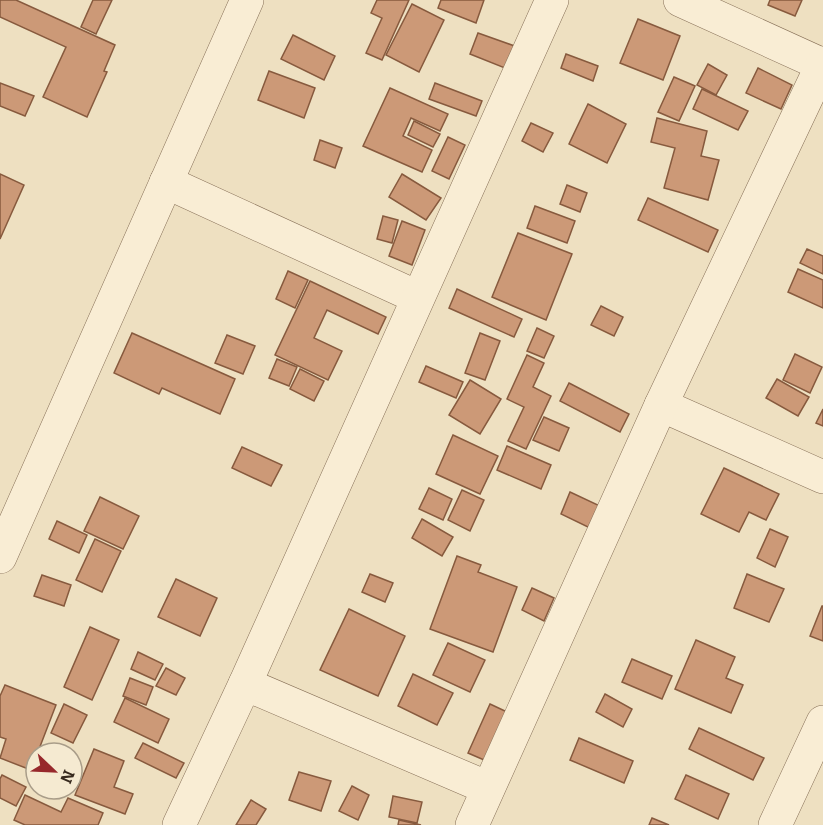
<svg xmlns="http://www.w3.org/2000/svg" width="823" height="825" viewBox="0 0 823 825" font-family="Bitter,serif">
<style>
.building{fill:#c97;stroke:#875a3e;stroke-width:1.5}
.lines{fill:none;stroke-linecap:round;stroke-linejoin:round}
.minor-casing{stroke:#887159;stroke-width:34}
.minor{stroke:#f9edd4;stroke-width:33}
</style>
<rect width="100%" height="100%" fill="#eee0c1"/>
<g class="building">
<polygon points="0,0 16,0 115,45 104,71 107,72 87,117 43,97 66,47 0,17"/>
<polygon points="93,0 112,0 96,34 81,27"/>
<polygon points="377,0 409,0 382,60 366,53 382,18 371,13"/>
<polygon points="441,0 484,0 476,23 438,8"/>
<polygon points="770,0 802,0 795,16 768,5"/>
<polygon points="412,4 444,20 419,72 386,55"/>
<polygon points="638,19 680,36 663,80 620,63"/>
<polygon points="478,33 523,49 515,72 470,54"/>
<polygon points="293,35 335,56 324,80 281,59"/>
<polygon points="566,54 598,66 593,81 561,68"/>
<polygon points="708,64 727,75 716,95 697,85"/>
<polygon points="758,68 792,85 781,109 746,93"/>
<polygon points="269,71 315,88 304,118 258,100"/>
<polygon points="674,77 695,86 679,121 658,112"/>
<polygon points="0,83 34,96 25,116 0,106"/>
<polygon points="435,83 482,101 476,116 429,99"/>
<polygon points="390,88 448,114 440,131 411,118 403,136 432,150 422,172 363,146"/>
<polygon points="702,89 748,111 738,130 693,109"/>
<polygon points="588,104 626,124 607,163 569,144"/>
<polygon points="657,118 707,131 701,156 719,160 708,200 664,188 675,148 651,142"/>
<polygon points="414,121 440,134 433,147 408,135"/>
<polygon points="531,123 553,133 543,152 522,141"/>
<polygon points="448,137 465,145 449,179 432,171"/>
<polygon points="320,140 342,148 335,168 314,160"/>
<polygon points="0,174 24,185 0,239"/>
<polygon points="402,174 441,198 426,220 389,197"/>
<polygon points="567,185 587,193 580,212 560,204"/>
<polygon points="648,198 718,230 708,252 638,220"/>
<polygon points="535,206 575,221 567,243 527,228"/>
<polygon points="383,216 398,220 392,243 377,239"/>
<polygon points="402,221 425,230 412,265 389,256"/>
<polygon points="518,233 572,254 546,320 492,297"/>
<polygon points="807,249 823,256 823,274 800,263"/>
<polygon points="798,269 823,280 823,308 788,292"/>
<polygon points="288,271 308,280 295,308 276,299"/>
<polygon points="310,281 386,317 378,334 327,310 314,338 342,351 328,380 275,355"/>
<polygon points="457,289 522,319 514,337 449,308"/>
<polygon points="601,306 623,317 614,336 591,325"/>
<polygon points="537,328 554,336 544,358 527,351"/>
<polygon points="132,333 235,379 220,414 162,388 159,394 114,373"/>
<polygon points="480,333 500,341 485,380 465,373"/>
<polygon points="227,335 255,346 243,374 215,363"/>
<polygon points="795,354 822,367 810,393 783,380"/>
<polygon points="527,355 544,363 533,387 551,396 526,449 508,441 524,407 507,399"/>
<polygon points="277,359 297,367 289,386 269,378"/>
<polygon points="426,366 463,382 456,398 419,382"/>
<polygon points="300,369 324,381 314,401 290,389"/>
<polygon points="777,379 809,397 798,416 766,398"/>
<polygon points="470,380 501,399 480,434 449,415"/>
<polygon points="569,383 629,414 620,432 560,401"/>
<polygon points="823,409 823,426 816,423"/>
<polygon points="544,417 569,428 559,451 533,440"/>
<polygon points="453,435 498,456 480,494 436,474"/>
<polygon points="507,446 551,465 541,489 497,470"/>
<polygon points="242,447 282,465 271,486 232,468"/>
<polygon points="724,468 779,494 766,520 749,512 739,532 701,514"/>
<polygon points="429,488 452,499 443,520 419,509"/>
<polygon points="462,490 484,500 470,531 448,520"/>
<polygon points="570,492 600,506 590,528 561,514"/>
<polygon points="100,497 139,516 123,549 84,531"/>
<polygon points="422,519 453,537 442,556 412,538"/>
<polygon points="57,521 87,535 79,553 49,539"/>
<polygon points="770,529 788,537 775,567 757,558"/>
<polygon points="95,539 121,551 102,592 76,580"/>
<polygon points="457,556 481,565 478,572 517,587 493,652 430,629"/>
<polygon points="370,574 393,583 385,602 362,592"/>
<polygon points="747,574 784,589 769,622 734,608"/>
<polygon points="42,575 71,585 64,606 34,596"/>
<polygon points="176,579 217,598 200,636 158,617"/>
<polygon points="532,588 554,598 544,621 522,610"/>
<polygon points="822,606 823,606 823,641 810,636"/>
<polygon points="349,609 405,636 378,696 320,670"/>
<polygon points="90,627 119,640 92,700 64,687"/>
<polygon points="696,640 735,657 726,678 743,685 731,713 675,689"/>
<polygon points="448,643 485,660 470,692 433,675"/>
<polygon points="138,652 163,664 155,680 131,669"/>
<polygon points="632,659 672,676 662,699 622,682"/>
<polygon points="166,668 185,678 176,695 156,686"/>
<polygon points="413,674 453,693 437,725 398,706"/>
<polygon points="130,678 153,687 146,705 123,696"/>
<polygon points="5,685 56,705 31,770 0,758 6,739 0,737 0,696"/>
<polygon points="605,694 632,709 623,727 596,712"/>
<polygon points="125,698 169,719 158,743 114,722"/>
<polygon points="64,704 87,715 73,743 51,733"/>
<polygon points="490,704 520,718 498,766 468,753"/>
<polygon points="699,728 764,758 753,780 689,749"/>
<polygon points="579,738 633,761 624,783 570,760"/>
<polygon points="143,743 184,763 176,778 135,758"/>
<polygon points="94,749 124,761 114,787 133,794 125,814 75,795"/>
<polygon points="299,772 331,781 321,811 289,800"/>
<polygon points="2,775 26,787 16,806 0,798 0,779"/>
<polygon points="686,775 729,794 718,819 675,799"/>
<polygon points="352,786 369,795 358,820 339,811"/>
<polygon points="25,795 61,812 68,798 103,813 98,825 25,825 14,820"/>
<polygon points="393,796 422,802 417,823 389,817"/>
<polygon points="251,800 266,809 256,825 236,825"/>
<polygon points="652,818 669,825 649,825"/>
<polygon points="399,820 421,825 398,825"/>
</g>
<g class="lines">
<defs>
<g id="minor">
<polyline points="680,0 823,65"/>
<polyline points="166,182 417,297"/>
<polyline points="661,405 823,477"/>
<polyline points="0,557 247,0"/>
<polyline points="245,684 488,788"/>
<polyline points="179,825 245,684 552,0"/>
<polyline points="472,825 661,405 823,63"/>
<polyline points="775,825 823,722"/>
</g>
</defs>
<use href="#minor" class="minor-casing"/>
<use href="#minor" class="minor"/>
</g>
<g transform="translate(54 771) rotate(113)"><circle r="28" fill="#f5ead1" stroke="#a99d89" stroke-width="1.5"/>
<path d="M0-4.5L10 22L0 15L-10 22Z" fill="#97282b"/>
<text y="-9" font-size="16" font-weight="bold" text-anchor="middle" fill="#37291d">N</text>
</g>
</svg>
